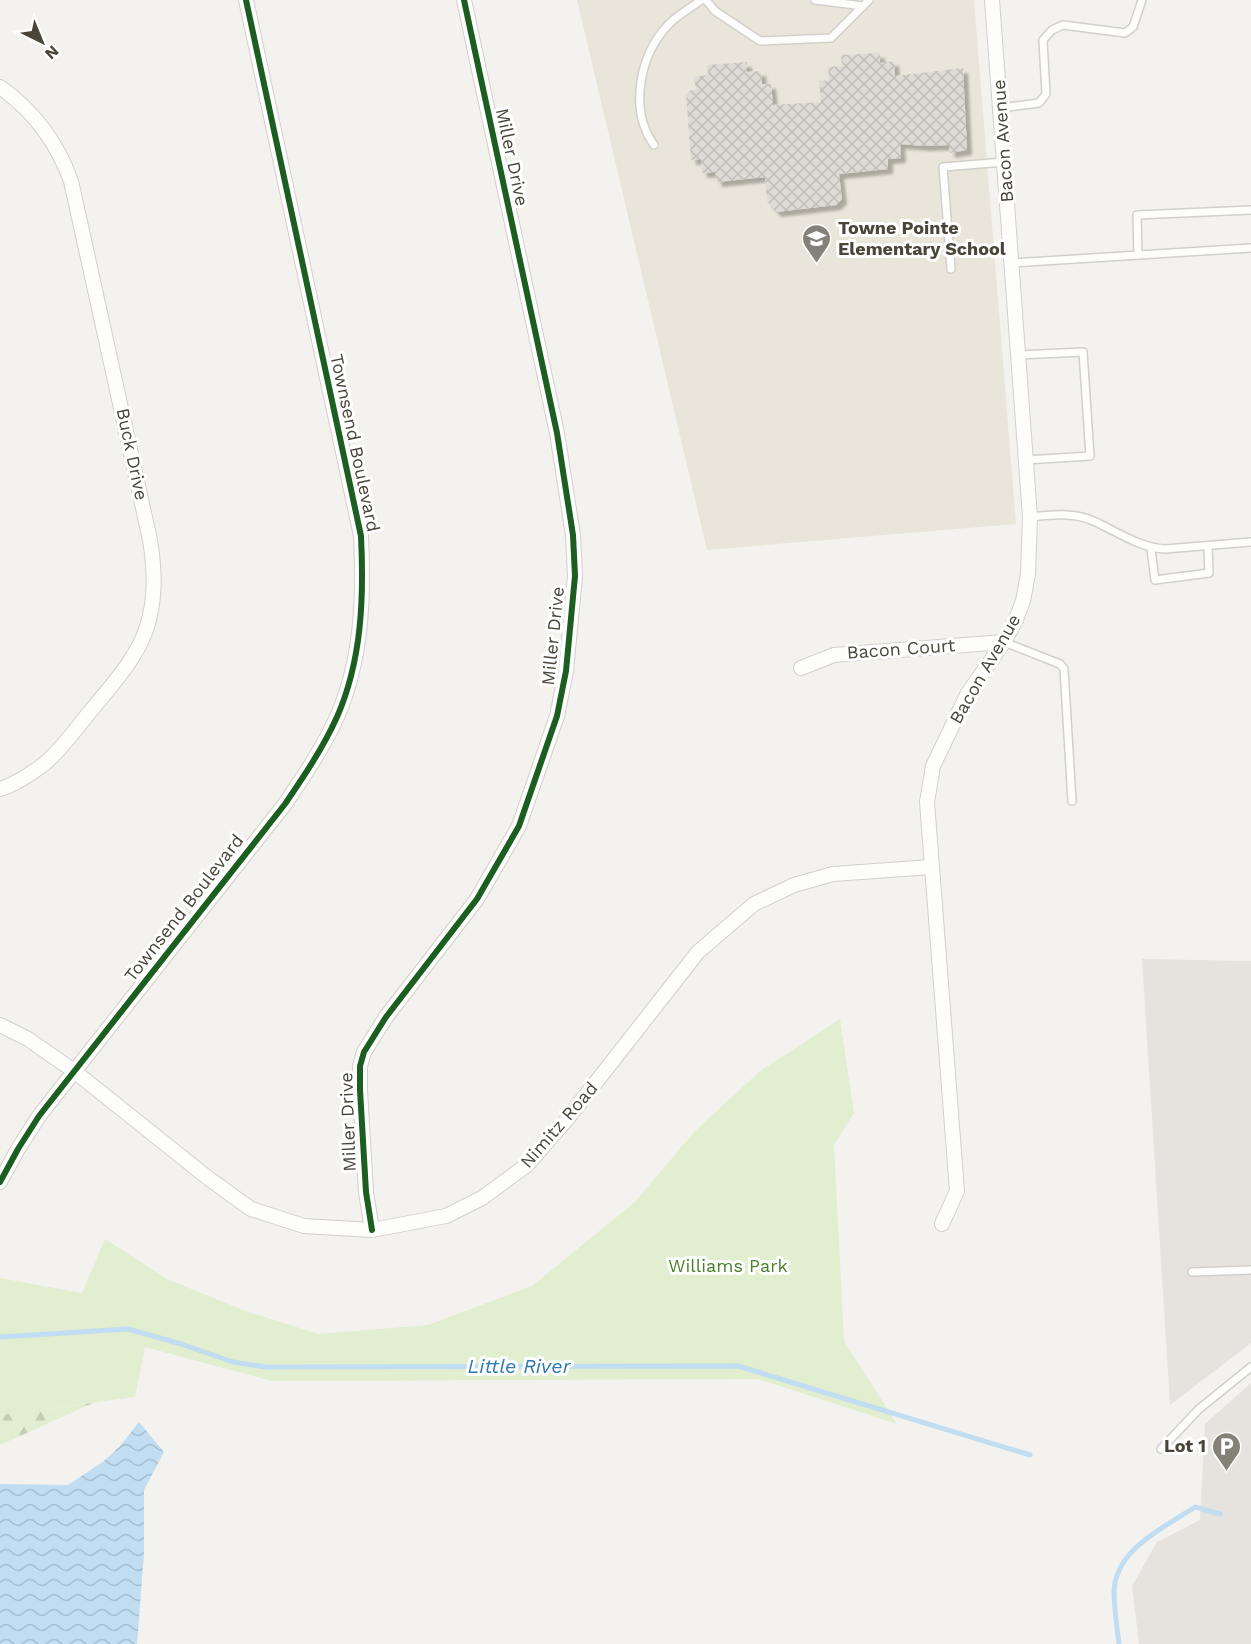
<svg xmlns="http://www.w3.org/2000/svg" width="1251" height="1644" viewBox="0 0 1251 1644" font-family="'Work Sans',sans-serif">
<style>
.education{fill:#eae5da}
.forest{fill:url(#forest-firs)}
.park{fill:#e1eecf}
.parking{fill:#e6e3df}
.water{fill:url(#water-waves)}
.lines{fill:none;stroke-linecap:round;stroke-linejoin:round}
.stream{stroke:#c0ddf1;stroke-width:5}
.building{fill:url(#building-cross-hatch);filter:url(#shadow)}
.service-casing{stroke:#d2d0cb;stroke-width:10}
.minor-casing{stroke:#d2d0cb;stroke-width:16}
.service{stroke:#fdfdfc;stroke-width:7}
.minor{stroke:#fdfdfc;stroke-width:14}
.cycleway-casing{stroke:#fff;stroke-width:10}
.cycleway{stroke:#1b5e20;stroke-width:6}
.labels{text-anchor:middle;stroke-width:6;stroke-linejoin:round;paint-order:stroke}
.street-label{font-size:18px;fill:#4b4439;stroke:#fff}
.poi-label{font-size:18px;font-weight:bold;fill:#4b4439;stroke:#fff;text-anchor:start}
.park-label{font-size:18px;fill:#4a7f2a;stroke:#fff}
.water-label{font-size:20px;font-style:italic;fill:#2e7ab2;stroke:#fff}
</style>
<defs>
<pattern id="forest-firs" width="22" height="20" patternUnits="userSpaceOnUse" patternTransform="scale(1.5)"><rect width="22" height="20" fill="#e1eecf"/><path d="M5 1l3.5 6h-7zM16 11l3.5 6h-7z" fill="#c3cdb2"/></pattern>
<pattern id="water-waves" width="16" height="10" patternUnits="userSpaceOnUse" patternTransform="scale(1.5)"><rect width="16" height="10" fill="#c0ddf1"/><path d="M0 5q4-4 8 0t8 0" fill="none" stroke="#a6bfcf"/></pattern>
<pattern id="building-cross-hatch" width="8" height="8" patternUnits="userSpaceOnUse" patternTransform="scale(1.5)"><rect width="8" height="8" fill="#dedbd6"/><path d="M0 0l8 8M0 8l8-8" fill="none" stroke="#c0bdb8"/></pattern>
<filter id="shadow"><feDropShadow dx="5" dy="5" stdDeviation="1.5" flood-color="#0004"/></filter>
</defs>
<rect width="100%" height="100%" fill="#f4f2ee"/>
<polygon class="education" points="577,0 974,0 1016,524 707,550"/>
<polygon class="forest" points="93,1403 0,1445 0,1415"/>
<polygon class="park" points="840,1019 854,1113 834,1145 844,1341 897,1424 758,1379 272,1381 145,1347 135,1397 0,1415 0,1278 82,1293 105,1239 167,1279 248,1312 319,1334 428,1325 532,1286 635,1202 695,1131 760,1071"/>
<g class="parking">
<polygon points="1142,959 1251,961 1251,1343 1170,1405"/>
<polygon points="1251,1383 1251,1644 1139,1644 1132,1586 1157,1542 1200,1520 1205,1424"/>
</g>
<polygon class="water" points="139,1422 164,1452 144,1490 144,1553 137,1644 0,1644 0,1484 68,1485 104,1461 120,1446"/>
<g class="lines">
<g class="stream">
<polyline points="0,1337 128,1329 181,1344 233,1362 265,1367 738,1366 1030,1455"/>
<path d="M1119 1644C1117 1627 1114 1609 1114 1592 1115 1549 1165 1527 1195 1507L1220 1514"/>
</g>
</g>
<polygon class="building" points="880,53 880,63 894,61 895,76 963,68 967,150 950,153 949,145 925,146 900,144 901,158 888,159 888,169 839,174 842,199 836,205 776,212 767,201 765,177 717,182 715,172 702,173 701,159 691,160 686,95 691,90 696,90 694,77 708,75 707,65 747,62 747,72 761,71 762,84 771,84 773,105 821,102 819,81 829,80 828,67 842,66 841,55"/>
<g class="lines">
<defs>
<g id="service">
<polyline points="706,0 715,11 760,41 831,38 869,0"/>
<polyline points="815,0 863,6"/>
<polyline points="1000,108 1039,103 1046,94 1043,40 1052,30 1063,25 1125,33 1133,27 1142,0"/>
<path d="M654 145C629 110 639 56 668 25 677 15 691 8 701 0"/>
<polyline points="1138,255 1137,215 1251,210"/>
<polyline points="1011,263 1251,248"/>
<polyline points="951,269 943,167 1004,162"/>
<polyline points="1018,355 1083,352 1090,456 1026,460"/>
<path d="M1030 517C1050 515 1071 512 1091 520 1115 530 1139 548 1165 549L1251 542"/>
<polyline points="1151,549 1155,580 1209,573 1208,546"/>
<polyline points="1004,642 1060,664 1064,669 1072,801"/>
<polyline points="1192,1272 1251,1270"/>
<polyline points="1161,1449 1199,1409 1251,1367"/>
</g>
<g id="minor">
<path d="M0 87C34 111 57 142 71 181L150 540C155 571 156 600 146 630 135 661 110 687 89 713 75 730 61 750 44 764 31 774 16 784 0 789"/>
<polyline points="801,668 834,655 1004,642"/>
<polyline points="0,1025 28,1039 74,1071 208,1178 251,1209 304,1226 372,1230 446,1216 482,1198 527,1165 568,1118 698,952 754,904 794,885 833,874 931,867"/>
<path d="M0 1182 18 1149 39 1116 285 804C304 776 323 748 337 717 362 660 364 597 361 536L246 0"/>
<polyline points="942,1224 957,1191 927,802 933,766 968,693 1004,642 1015,622 1023,601 1028,574 1030,517 992,0"/>
<polyline points="372,1230 366,1192 360,1090 360,1066 364,1052 386,1017 477,899 519,826 557,716 566,671 575,576 573,535 557,433 464,0"/>
</g>
</defs>
<use href="#service" class="service-casing"/>
<use href="#minor" class="minor-casing"/>
<use href="#service" class="service"/>
<use href="#minor" class="minor"/>
<defs>
<g id="cycleway">
<path d="M0 1182 18 1149 39 1116 285 804C304 776 323 748 337 717 362 660 364 597 361 536L246 0"/>
<polyline points="372,1230 366,1192 360,1090 360,1066 364,1052 386,1017 477,899 519,826 557,716 566,671 575,576 573,535 557,433 464,0"/>
</g>
</defs>
<use href="#cycleway" class="cycleway-casing"/>
<use href="#cycleway" class="cycleway"/>
</g>
<defs>
<symbol id="school-pin" viewBox="-11 -11 22 30"><path d="M0 17L-7.5 6A9.5 9.5 0 1 1 7.5 6Z" fill="#868178" stroke="#fff"/><path d="M0-5L7-2L0 1L-7-2ZM-4 1L0 2.5L4 1V4Q0 6-4 4Z" fill="#fff"/></symbol>
<symbol id="parking-pin" viewBox="-11 -11 22 30"><path d="M0 17L-7.5 6A9.5 9.5 0 1 1 7.5 6Z" fill="#868178" stroke="#fff"/><path d="M-3.5-5.5H1a3.5 3.5 0 0 1 0 7H-1V5.5H-3.5ZM-1-3.4V-.6H.8a1.4 1.4 0 0 0 0-2.8Z" fill="#fff"/></symbol>
</defs>
<g fill-rule="evenodd">
<use href="#school-pin" x="800" y="222" width="33" height="45"/>
<use href="#parking-pin" x="1210" y="1430" width="33" height="45"/>
</g>
<g class="labels">
<g class="street-label">
<text transform="translate(1003 141) rotate(-94)" y="6">Bacon Avenue</text>
<text transform="translate(512 157) rotate(78)" y="6">Miller Drive</text>
<text transform="translate(355 443) rotate(78)" y="6">Townsend Boulevard</text>
<text transform="translate(132 454) rotate(78)" y="6">Buck Drive</text>
<text transform="translate(553 636) rotate(-84)" y="6">Miller Drive</text>
<text transform="translate(901 649) rotate(-4)" y="6">Bacon Court</text>
<text transform="translate(985 669) rotate(-60)" y="6">Bacon Avenue</text>
<text transform="translate(184 908) rotate(-52)" y="6">Townsend Boulevard</text>
<text transform="translate(348 1122) rotate(-92)" y="6">Miller Drive</text>
<text transform="translate(559 1125) rotate(-49)" y="6">Nimitz Road</text>
</g>
<g class="poi-label">
<text x="838" y="234">Towne Pointe<tspan x="838" dy="21">Elementary School</tspan></text>
<text x="1206" y="1452" text-anchor="end">Lot 1</text>
</g>
<g class="park-label">
<text x="728" y="1272">Williams Park</text>
</g>
<g class="water-label">
<text x="519" y="1373">Little River</text>
</g>
</g>
<g transform="translate(42 42) rotate(137)" stroke="#ffffff" stroke-width="4.5" paint-order="stroke">
<path d="M0-4.5L10 22L0 15L-10 22Z" fill="#4b4439"/>
<text y="-9" font-size="16" font-weight="bold" text-anchor="middle" fill="#4b4439">N</text>
</g>
</svg>
